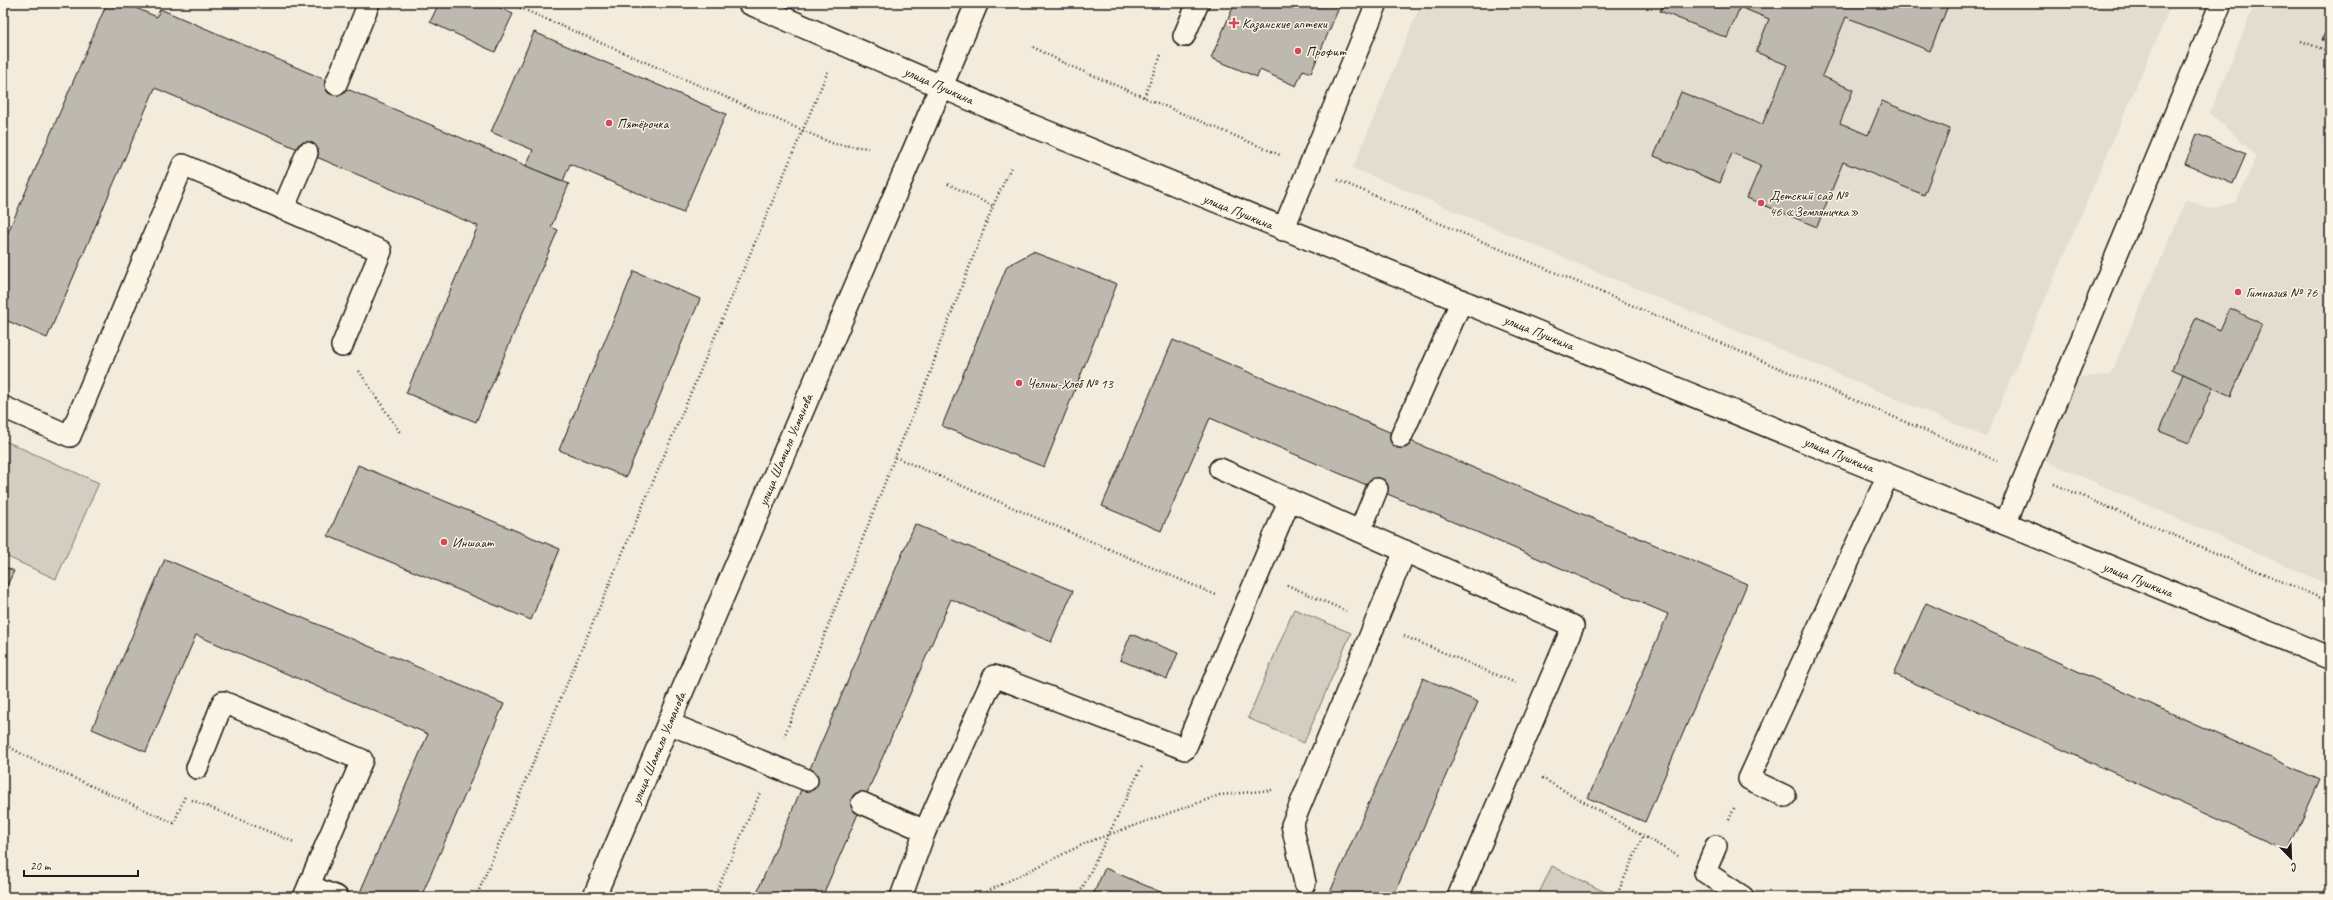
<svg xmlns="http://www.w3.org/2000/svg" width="2333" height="900" viewBox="0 0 2333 900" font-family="Caveat,sans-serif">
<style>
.built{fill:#e3ddcf}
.green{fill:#d3cec1;stroke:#78756e}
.building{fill:#beb9ae;stroke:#1c1c1c}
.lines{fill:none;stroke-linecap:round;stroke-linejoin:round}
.lane-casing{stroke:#1c1c1c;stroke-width:24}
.street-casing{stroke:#1c1c1c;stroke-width:25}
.path{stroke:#1c1c1c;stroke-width:2.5;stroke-dasharray:1 3;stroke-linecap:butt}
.lane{stroke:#fcf5e5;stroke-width:21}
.street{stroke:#fcf5e5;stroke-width:22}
.poi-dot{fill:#d1495b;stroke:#fcf5e5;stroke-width:1.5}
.labels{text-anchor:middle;stroke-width:3;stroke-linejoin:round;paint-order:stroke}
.poi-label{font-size:14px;fill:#1c1c1c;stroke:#fcf5e5;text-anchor:start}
.street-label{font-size:14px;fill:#1c1c1c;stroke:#fcf5e5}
</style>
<rect width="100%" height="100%" fill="#f3ecdd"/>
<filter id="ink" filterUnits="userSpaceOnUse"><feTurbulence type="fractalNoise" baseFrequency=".025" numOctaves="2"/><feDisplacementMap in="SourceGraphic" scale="8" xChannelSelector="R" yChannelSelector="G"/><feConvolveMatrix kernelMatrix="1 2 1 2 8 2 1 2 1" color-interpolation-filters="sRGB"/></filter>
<g filter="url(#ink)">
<g class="built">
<polygon points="1421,3 2172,3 1986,437 1353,168"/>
<polygon points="2255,3 2330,3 2330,585 2044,460 2076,377 2110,375 2187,199 2209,209 2236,202 2257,156 2210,113"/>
</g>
<g class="green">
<polygon points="3,440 99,483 56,579 3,555"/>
<polygon points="1294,609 1351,633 1304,743 1248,718"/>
<polygon points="1552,866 1607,893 1605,897 1537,897"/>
</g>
<g class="building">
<polygon points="107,3 124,3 157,17 160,9 569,184 551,227 558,230 476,422 406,393 478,226 155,88 47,338 3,319 3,244"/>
<polygon points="439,3 490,3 513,14 495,52 430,22"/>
<polygon points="1235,3 1341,3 1311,73 1303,70 1296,86 1260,70 1257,77 1211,58"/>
<polygon points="1664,3 1949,3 1930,51 1846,17 1822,76 1853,90 1840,123 1868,135 1882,101 1950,129 1924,195 1843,162 1817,227 1747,198 1761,165 1732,153 1720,183 1654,156 1681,92 1762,125 1787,65 1756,52 1769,19 1740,7 1727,38 1660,11"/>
<polygon points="2330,20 2330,43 2322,40"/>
<polygon points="534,32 726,114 683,213 570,164 563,181 526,166 533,150 491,132"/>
<polygon points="2197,134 2246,154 2233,184 2185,164"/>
<polygon points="1033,252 1117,284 1044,467 942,426 1007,266"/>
<polygon points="634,271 700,299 626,477 559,450"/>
<polygon points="2230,308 2262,324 2231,396 2172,369 2196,318 2220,330"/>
<polygon points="1173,340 1747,584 1645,822 1588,798 1668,614 1210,418 1161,531 1102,506"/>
<polygon points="2183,374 2213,387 2189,443 2159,431"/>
<polygon points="358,465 560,549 531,620 328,536"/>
<polygon points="915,524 1073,591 1051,642 951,599 822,897 755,897"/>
<polygon points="165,559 504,704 421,897 358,897 428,734 196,635 146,752 92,729"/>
<polygon points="3,566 14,571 3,594"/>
<polygon points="1926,603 2320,780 2288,851 1894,674"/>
<polygon points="1131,634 1178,653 1167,679 1120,660"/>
<polygon points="1423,678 1478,702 1393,897 1328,897"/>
<polygon points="1105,868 1172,897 1092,897"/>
</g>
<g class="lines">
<defs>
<g id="lane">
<polyline points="1184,36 1198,3"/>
<polyline points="336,84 369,3"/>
<polyline points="283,209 307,153"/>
<polyline points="1283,230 1377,3"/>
<polyline points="3,407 70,436 183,165 381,251 342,346"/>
<polyline points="1401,437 1462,300"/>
<polyline points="1220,469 1573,626 1458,897"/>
<polyline points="2005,524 2221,3"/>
<polyline points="1360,531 1377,489"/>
<polyline points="668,723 807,780"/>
<polyline points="197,768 223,702 362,760 304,897"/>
<polyline points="1785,796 1749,779 1888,475"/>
<polyline points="862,803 925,831"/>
<polyline points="1716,846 1705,872 1743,897"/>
<polyline points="1305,883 1292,825 1405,551"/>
<polyline points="309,886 337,897"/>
<polyline points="901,897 925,831 994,676 1185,749 1289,501"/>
</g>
<g id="street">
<polyline points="749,3 1030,125 1888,475 2330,658"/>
<polyline points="594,897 977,3"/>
</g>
</defs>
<use href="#lane" class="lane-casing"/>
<use href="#street" class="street-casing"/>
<g class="path">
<polyline points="509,3 834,144 868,148"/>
<polyline points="2301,41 2330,52"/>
<polyline points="1033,47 1068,65 1280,155"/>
<polyline points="1144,97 1161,55"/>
<polyline points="1338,180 1997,461"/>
<polyline points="948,184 993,206"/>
<polyline points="3,195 4,197"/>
<polyline points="359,371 401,434"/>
<polyline points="895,457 1216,595"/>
<polyline points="2054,484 2330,602"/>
<polyline points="1287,585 1346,611"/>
<polyline points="1404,636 1516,683"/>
<polyline points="784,737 895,457 930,374 941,340 993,206 1012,165"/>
<polyline points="3,743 27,757 174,823 185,796"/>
<polyline points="1542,778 1678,856"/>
<polyline points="192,800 294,842"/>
<polyline points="1729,820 1735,806"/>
<polyline points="476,897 828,71"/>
<polyline points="714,897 760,793"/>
<polyline points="976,897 1088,842 1220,795 1272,790"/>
<polyline points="1078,897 1142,766"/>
<polyline points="1616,897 1643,836"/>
</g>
<use href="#lane" class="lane"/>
<use href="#street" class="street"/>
</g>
</g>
<g class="poi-dot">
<path d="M1232 17h4v4h4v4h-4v4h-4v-4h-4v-4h4z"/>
<circle cx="1298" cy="51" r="4"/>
<circle cx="609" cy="123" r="4"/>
<circle cx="1761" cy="203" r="4"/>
<circle cx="2238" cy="292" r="4"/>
<circle cx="1019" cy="383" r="4"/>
<circle cx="444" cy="542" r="4"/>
</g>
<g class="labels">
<g class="poi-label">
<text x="1242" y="28">Казанские аптеки</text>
<text x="1306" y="56">Профит</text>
<text x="617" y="128">Пятёрочка</text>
<text x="1769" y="200">Детский сад №<tspan x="1769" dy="16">46 «Земляничка»</tspan></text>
<text x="2246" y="297">Гимназия № 76</text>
<text x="1027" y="388">Челны-Хлеб № 13</text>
<text x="452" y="547">Иншаат</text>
</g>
<g class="street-label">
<text transform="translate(939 85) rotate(24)" y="5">улица Пушкина</text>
<text transform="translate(1238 211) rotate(22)" y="5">улица Пушкина</text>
<text transform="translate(1539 332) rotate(22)" y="5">улица Пушкина</text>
<text transform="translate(785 450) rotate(-67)" y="5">улица Шамиля Усманова</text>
<text transform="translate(1839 454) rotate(22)" y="5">улица Пушкина</text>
<text transform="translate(2138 579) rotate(22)" y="5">улица Пушкина</text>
<text transform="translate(658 748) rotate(-67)" y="5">улица Шамиля Усманова</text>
</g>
</g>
<rect width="2333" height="900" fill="none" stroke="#fcf5e5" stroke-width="16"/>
<rect x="8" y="8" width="2317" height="884" fill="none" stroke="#1c1c1c" stroke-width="1.5" filter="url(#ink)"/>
<g transform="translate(2291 858) rotate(157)" stroke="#fcf5e5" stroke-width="3" paint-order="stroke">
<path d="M0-3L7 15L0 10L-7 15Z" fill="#1c1c1c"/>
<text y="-6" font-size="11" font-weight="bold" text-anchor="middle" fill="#1c1c1c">С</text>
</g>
<path d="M24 870v6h114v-6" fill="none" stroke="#1c1c1c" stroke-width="2"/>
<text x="30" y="870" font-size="12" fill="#1c1c1c" stroke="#fcf5e5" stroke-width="3" paint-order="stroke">20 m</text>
</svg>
